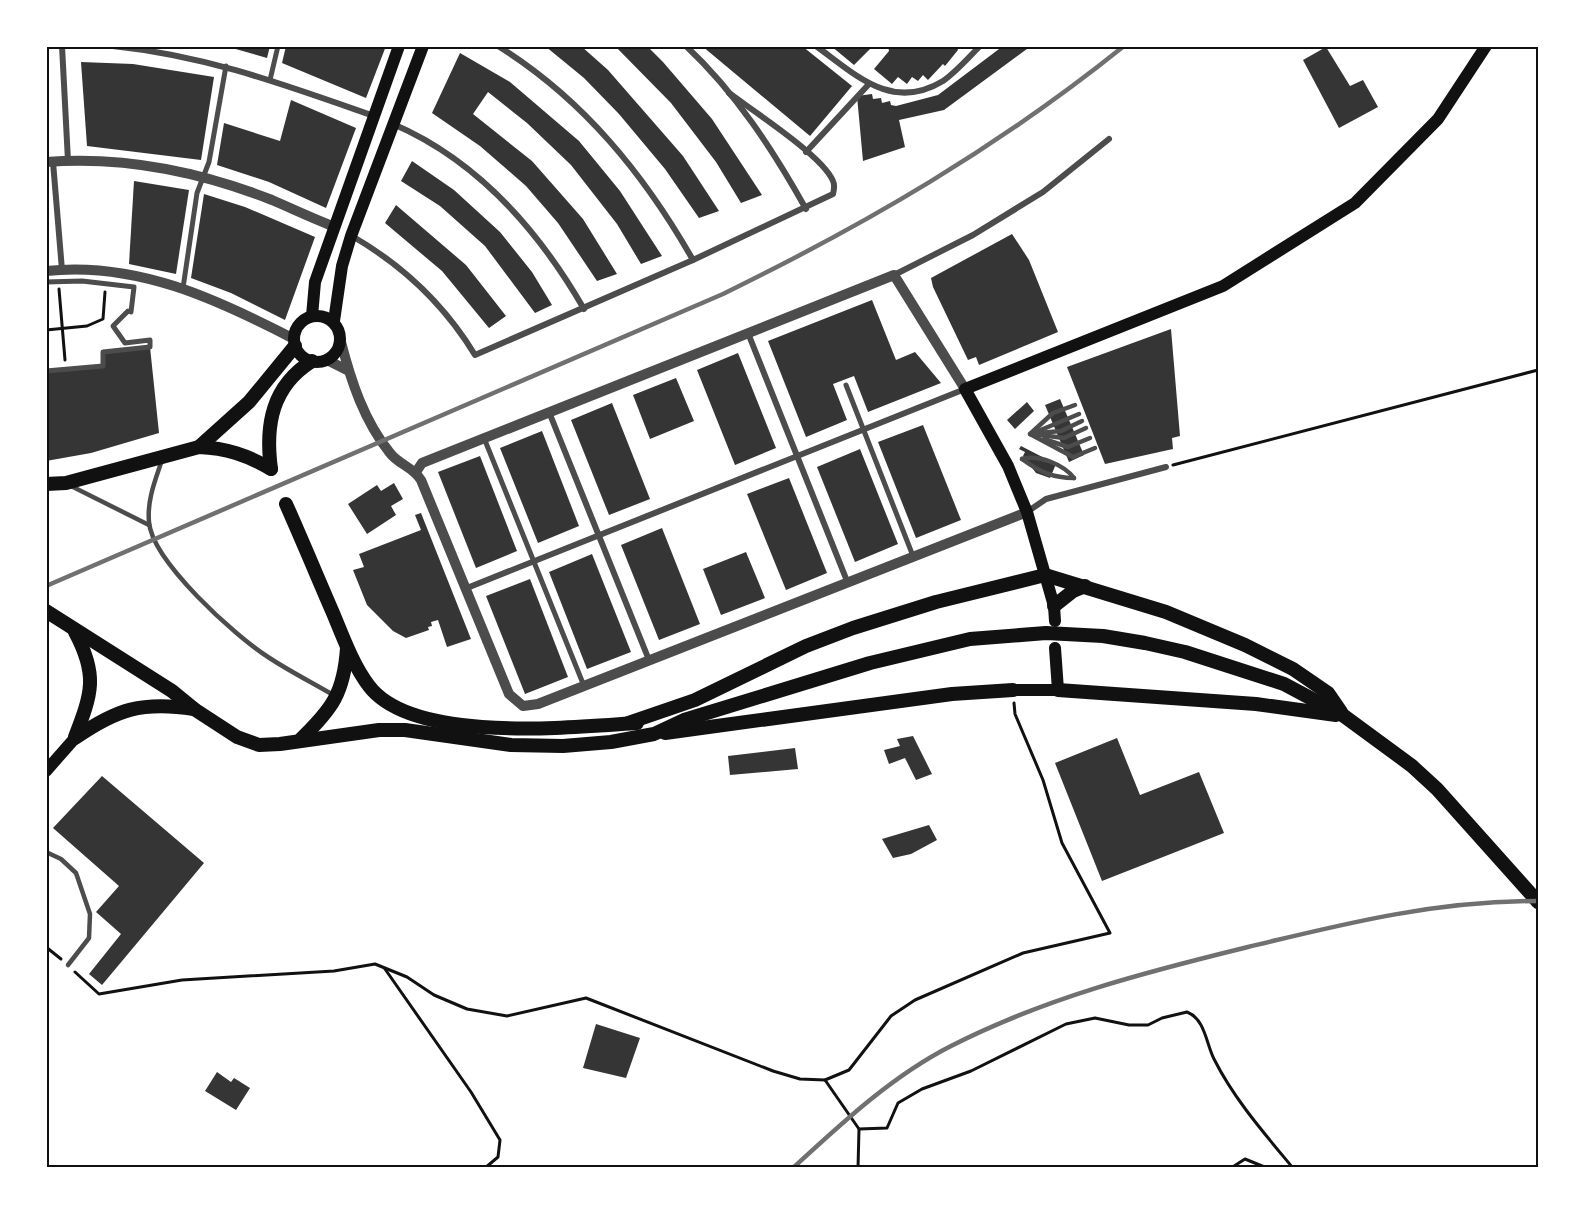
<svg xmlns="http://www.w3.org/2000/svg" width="1585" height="1214" viewBox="0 0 1585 1214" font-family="'Fira Sans Condensed',sans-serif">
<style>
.building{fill:#353535}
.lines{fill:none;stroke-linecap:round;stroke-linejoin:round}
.path{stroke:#111;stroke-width:3}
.service{stroke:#4c4c4c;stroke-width:4.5}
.pedestrian{stroke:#4c4c4c;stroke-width:5}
.minor{stroke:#4c4c4c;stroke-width:6}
.tertiary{stroke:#4c4c4c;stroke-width:10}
.secondary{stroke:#111;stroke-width:12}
.primary{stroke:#111;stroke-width:14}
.rail{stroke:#707070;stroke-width:4.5}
.neatline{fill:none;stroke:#111;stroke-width:2}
</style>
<rect width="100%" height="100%" fill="#fff"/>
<g class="building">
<polygon points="225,46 270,46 267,58"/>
<polygon points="286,46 386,46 366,98 282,63"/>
<polygon points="545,46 581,46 608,70 683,156 719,211 699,218 665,169 619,114 584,78"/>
<polygon points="615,46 647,46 663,62 712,119 762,195 741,203 716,162 671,103"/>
<polygon points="702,46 802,46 852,86 810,136"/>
<polygon points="831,46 868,46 870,49 854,65"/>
<polygon points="888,46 957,46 958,50 945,66 943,64 928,80 923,75 918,81 912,77 907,84 898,77 892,84 874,69 889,51"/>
<polygon points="1003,46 1031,46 944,110 899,120 905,147 863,161 857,96 872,94 873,99 881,98 882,103 890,101 891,105 896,106 938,95"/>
<polygon points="1326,47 1350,86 1363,80 1378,107 1339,128 1303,60"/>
<polygon points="460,53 510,82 579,141 620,191 662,256 641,264 617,224 571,165 527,123 488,92 473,114 532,161 583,219 617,274 597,281 558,223 526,186 480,146 432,113"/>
<polygon points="81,62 133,64 214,77 201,160 87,146"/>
<polygon points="291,100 356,128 326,208 269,182 217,165 224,123 280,141"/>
<polygon points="412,161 454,190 500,232 532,272 552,305 535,313 485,246 440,206 401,181"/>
<polygon points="134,181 189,190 176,274 129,264"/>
<polygon points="204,194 245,207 315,237 285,320 231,293 191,278"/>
<polygon points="396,205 466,265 506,316 489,328 442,271 385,223"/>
<polygon points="1012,234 1029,260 1058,332 979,365 976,357 968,360 933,287 931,278"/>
<polygon points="872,300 896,360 915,352 941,383 868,412 854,376 833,384 847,420 806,437 768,341"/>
<polygon points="1171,329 1180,436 1172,438 1173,449 1105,464 1067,367"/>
<polygon points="150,347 159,433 91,453 46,461 46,371 103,366 103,352"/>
<polygon points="738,353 776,448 735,465 697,370"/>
<polygon points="676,378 694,421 650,439 633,395"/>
<polygon points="1060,399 1084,455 1069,462 1045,405"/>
<polygon points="1027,402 1034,411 1015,429 1007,420"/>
<polygon points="612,403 650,499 609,515 571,420"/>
<polygon points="923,425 961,520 916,538 878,442"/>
<polygon points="542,431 579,526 538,543 500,448"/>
<polygon points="1021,446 1056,464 1050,478 1036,473 1023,456 1025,452 1019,449"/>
<polygon points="860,449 898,544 855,562 817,467"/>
<polygon points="480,456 517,551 476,568 438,472"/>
<polygon points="789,478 827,573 786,590 747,494"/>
<polygon points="394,483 403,499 391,506 396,515 367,534 348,504 377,485 381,491"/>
<polygon points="421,513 471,639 447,647 438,620 431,622 432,626 428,627 429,630 406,638 393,631 367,605 353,570 364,567 359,554 421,530 415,515"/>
<polygon points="662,528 700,624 659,640 621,545"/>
<polygon points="746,552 765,598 721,615 703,569"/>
<polygon points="592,554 631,652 587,669 549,572"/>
<polygon points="530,579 568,677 525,694 486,596"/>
<polygon points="913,736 932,774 916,780 905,758 889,764 884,750 900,746 897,739"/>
<polygon points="1117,738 1140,795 1199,772 1224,833 1102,881 1055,763"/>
<polygon points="795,748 798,769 730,775 728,756"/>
<polygon points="102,776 204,863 102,985 89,974 121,934 96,912 119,886 53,828"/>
<polygon points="929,825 937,840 911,854 893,858 882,839"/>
<polygon points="596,1024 640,1038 626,1078 583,1068"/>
<polygon points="217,1072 231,1082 234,1078 250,1088 236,1110 205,1091"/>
</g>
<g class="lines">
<g class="path">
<polyline points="59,289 65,360"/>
<polyline points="46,330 87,326 103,319 105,292"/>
<polyline points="1173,465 1538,370"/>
<polyline points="46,947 61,959"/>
<polyline points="385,969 471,1092 500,1140 498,1157 485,1168"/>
<polyline points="75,972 99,994 182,980 334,971 375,964 407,977 434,995 467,1009 507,1016 586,998 773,1071 800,1079 825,1080 849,1070 891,1016 915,1000 1023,953 1110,933 1062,843 1043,780 1015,714 1014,703"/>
<polyline points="825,1080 859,1129 858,1168"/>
<path d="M859 1129 887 1128 898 1103 922 1089 971 1071 1066 1024 1095 1018 1129 1025H1148L1162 1018 1187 1012C1205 1019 1206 1043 1214 1059 1234 1099 1264 1133 1293 1168"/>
<polyline points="1231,1168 1245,1159 1267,1168"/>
</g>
<g class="service">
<polyline points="1505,46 1507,46"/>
<polyline points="1036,432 1079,414"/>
<polyline points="1039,433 1061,431 1082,421"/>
<polyline points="1030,434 1073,457 1095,448"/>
<polyline points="1030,434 1053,413 1075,405"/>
<polyline points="1033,434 1064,438 1086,428"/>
<polyline points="1044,439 1068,447 1090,438"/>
<path d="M1022 459C1039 454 1064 465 1074 478"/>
<path d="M1022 459C1040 472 1053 478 1074 478"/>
<path d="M162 460C155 481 147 500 149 522 152 561 235 636 268 657 289 671 313 683 335 696"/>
<polyline points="71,486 149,525"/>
<polyline points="46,852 61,859 76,873 90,914 89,938 68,965"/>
</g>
<g class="pedestrian">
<polyline points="270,80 278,46"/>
<polyline points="46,282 82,281 134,287 131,312 128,311 113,326 125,343 150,340 150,347 103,352 103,366 46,371"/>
<polyline points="183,288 197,193 209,162 226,66"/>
<polyline points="846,385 913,556"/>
<polyline points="484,438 584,686"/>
</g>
<g class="minor">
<polyline points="62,46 68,161"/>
<path d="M113 46C208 56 285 85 374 116"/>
<path d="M498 46C583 99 644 174 693 260"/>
<path d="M686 46C736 93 773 150 806 209"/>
<path d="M816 46C856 75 892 112 943 81 956 72 968 58 980 46"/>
<polyline points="46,47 48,46"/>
<path d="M393 124C477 160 539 231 584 309"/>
<polyline points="806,152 869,84"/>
<polyline points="53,162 62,270"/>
<path d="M352 236C404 266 444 304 475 355L693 260 833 194C834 190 835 185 833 181 823 156 753 111 729 93"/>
<polyline points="894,275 973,235 1043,192 1109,139"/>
<polyline points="748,333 847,581"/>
<polyline points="549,412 649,660"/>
<polyline points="1027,512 1046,499 1166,467"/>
<polyline points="467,588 965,389"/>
</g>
<g class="tertiary">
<path d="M46 162C123 156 201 172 272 200 293 209 314 219 335 227"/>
<path d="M46 271C136 261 217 299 294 339"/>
<path d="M341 342C351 381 364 421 390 453 398 464 413 467 421 480L509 694 523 706 538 704 1027 512"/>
<polyline points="327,360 347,370"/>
<polyline points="416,472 422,463 894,275 965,389"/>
</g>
<g class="secondary">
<circle cx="317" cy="339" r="23"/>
<polyline points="312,316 315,282 399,46"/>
<polyline points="334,321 342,266 351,236 423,46"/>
<polyline points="1055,621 1054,606 1027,512 1008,466 965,389 1223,286 1355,203 1438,119 1486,46"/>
<polyline points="1013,690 1058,690 1055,648"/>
<polyline points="46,771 75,738"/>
</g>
<g class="primary">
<polyline points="199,447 249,402 295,346"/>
<path d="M271 469C265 425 272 386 312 361"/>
<path d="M46 484 66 483 199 447C226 448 247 455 271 469"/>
<path d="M286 504C302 540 317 576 333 613 343 637 353 665 369 686 413 744 573 727 637 723"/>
<polyline points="1054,606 1073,591 1085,586"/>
<polyline points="46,611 172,691 194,709 237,737 259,745 280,744 379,730 405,730 511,745 563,746 611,742 654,734 684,720 870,663 970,639 1046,633 1103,636 1145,643 1185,652 1284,684 1344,716 1412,766 1437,789 1538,902"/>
<polyline points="1058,690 1256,704 1336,715"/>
<polyline points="628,723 695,700 806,646 853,628 936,602 1045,575 1166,612 1245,645 1293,669 1328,693 1341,712"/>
<polyline points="665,733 952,694 1013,690"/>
<path d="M75 737C92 693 98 675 75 632"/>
<path d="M75 738C117 709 142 701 194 709"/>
<path d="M301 739C332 709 344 693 347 648"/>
</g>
<g class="rail">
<path d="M46 586 723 294C868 223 997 148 1124 46"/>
<path d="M793 1168C842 1123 892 1076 951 1046 1045 998 1146 972 1248 947 1347 923 1435 901 1538 901"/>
</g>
</g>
<rect width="1585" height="1214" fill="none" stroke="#ffffff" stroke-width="96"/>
<rect x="48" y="48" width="1489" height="1118" class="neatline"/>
</svg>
